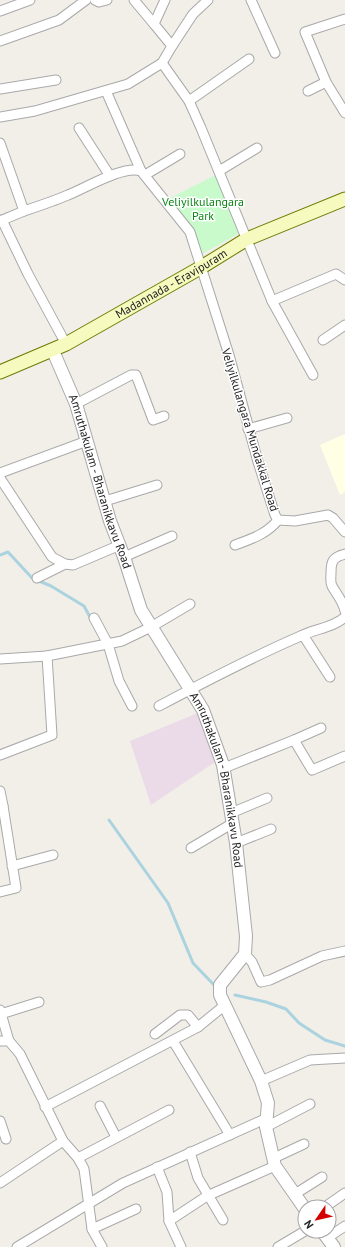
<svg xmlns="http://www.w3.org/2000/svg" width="345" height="1247" viewBox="0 0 345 1247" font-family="'PT Sans',sans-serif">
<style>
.industrial{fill:#ebdbe8}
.education{fill:#ffffe5}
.park{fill:#c8facc}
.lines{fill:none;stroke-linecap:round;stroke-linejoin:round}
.stream{stroke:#aad3df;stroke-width:3}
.minor-casing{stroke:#a9a9a9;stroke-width:11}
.tertiary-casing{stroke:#a9a9a9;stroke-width:14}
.secondary-casing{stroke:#707d05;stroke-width:15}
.minor{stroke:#fff;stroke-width:9}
.tertiary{stroke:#fff;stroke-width:12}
.secondary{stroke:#f7fabf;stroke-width:13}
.labels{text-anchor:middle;stroke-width:3;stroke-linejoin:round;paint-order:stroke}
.park-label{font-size:12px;fill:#0c8416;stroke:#fff}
.street-label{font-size:12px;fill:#222;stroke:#fff}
</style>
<rect width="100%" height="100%" fill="#f2efe9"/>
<polygon class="industrial" points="200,712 218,760 151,805 130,741"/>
<polygon class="education" points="345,434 345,492 340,495 320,445"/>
<polygon class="park" points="216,175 240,233 200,255 168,199"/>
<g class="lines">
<g class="stream">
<polyline points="0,555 8,552 32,578 51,586 84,606 91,619"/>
<polyline points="109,820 168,903 193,963 215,986"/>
<polyline points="235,995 266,1002 286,1009 299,1023 325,1040 345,1046"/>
</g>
<defs>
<g id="minor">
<polyline points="95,0 99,2 107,0"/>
<polyline points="134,0 154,24"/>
<polyline points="251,0 275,53"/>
<polyline points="0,11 30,0"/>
<polyline points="345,19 305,32 326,82 345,113"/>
<polyline points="0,41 59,20 86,0"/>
<polyline points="172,46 193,14 208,0"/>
<polyline points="162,63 172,46 154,24 165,0"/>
<polyline points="0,89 56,80"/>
<polyline points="106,91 141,171"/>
<polyline points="308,91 326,82"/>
<polyline points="189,101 249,59"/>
<polyline points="0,117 35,111 128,84 162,63 189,101 201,128 272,301 336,274 345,280"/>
<polyline points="79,128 110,176"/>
<polyline points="0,143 24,211 0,221"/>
<polyline points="219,171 257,148"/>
<polyline points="145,175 180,154"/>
<path d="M24 211C39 206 54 201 68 195 86 188 123 165 141 171L190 232 229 355 258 462 275 515 278 520 295 521 328 515 333 518 345 532"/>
<polyline points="2,220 28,274 66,344"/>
<polyline points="272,301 313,375"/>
<polyline points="323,340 345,325"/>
<polyline points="76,404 131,375 136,375 153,420 164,416"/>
<polyline points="248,429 287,418"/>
<polyline points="0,473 87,441"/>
<polyline points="0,478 52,557 65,564 73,565 120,545"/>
<polyline points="105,501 157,485"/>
<path d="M235 545C251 539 267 534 278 520"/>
<path d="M345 554C333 557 331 561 331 573 331 578 330 582 332 586 337 595 343 601 345 611"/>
<polyline points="124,557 172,536"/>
<polyline points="37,578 65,564"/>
<polyline points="94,618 108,644 119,681 132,706"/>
<polyline points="303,635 330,677"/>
<polyline points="0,659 47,656"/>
<path d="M159 706C206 681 254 656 303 635 316 629 334 627 345 617"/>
<polyline points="294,740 321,728"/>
<polyline points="0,755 52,735 47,656 122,641 151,627 190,604"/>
<polyline points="224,768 294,740 312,770 345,756"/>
<polyline points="0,791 3,806"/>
<polyline points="0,806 3,806 16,888 0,892"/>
<polyline points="231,813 267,798"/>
<polyline points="236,843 271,829"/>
<polyline points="191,848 233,823"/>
<polyline points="12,866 53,855"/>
<polyline points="245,954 252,962 261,982 270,980 322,956 345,951"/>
<polyline points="0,1010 9,1041"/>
<polyline points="1,1014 39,1002"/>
<polyline points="155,1034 180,1015 188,1015 198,1027"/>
<polyline points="0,1041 9,1041 20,1054 63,1141 78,1158 84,1169 92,1229 102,1247"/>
<polyline points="173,1041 230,1135"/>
<polyline points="261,1081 310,1060 345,1058"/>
<polyline points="100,1106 116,1137"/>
<polyline points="45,1107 198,1027 225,1005"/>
<polyline points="0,1121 6,1139"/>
<polyline points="266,1127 310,1104"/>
<polyline points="190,1152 198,1178 223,1220"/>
<polyline points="78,1158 169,1110"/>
<polyline points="274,1158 304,1144"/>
<polyline points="157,1167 167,1192 169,1221 181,1247"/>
<polyline points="0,1183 63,1141"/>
<polyline points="295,1194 322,1177"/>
<polyline points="325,1207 345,1193"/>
<polyline points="169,1221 207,1196 275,1166"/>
<polyline points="92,1229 136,1209"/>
<polyline points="327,1238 345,1226"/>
<polyline points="17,1247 123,1183 265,1119"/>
<polyline points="278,1247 305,1231"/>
</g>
<g id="tertiary">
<path id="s1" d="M53 351 76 404 110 521 124 557 141 610 203 710 223 765 236 843 246 936 245 954 220 985V995L261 1081 268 1103 266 1127 275 1166 305 1209"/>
<polyline points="322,1231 334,1247"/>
</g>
<g id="secondary">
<path id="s2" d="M0 372 66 344 200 268 247 239 345 199"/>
</g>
</defs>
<use href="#minor" class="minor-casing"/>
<use href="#tertiary" class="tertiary-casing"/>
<use href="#secondary" class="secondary-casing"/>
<use href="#minor" class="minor"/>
<use href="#tertiary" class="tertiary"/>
<use href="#secondary" class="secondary"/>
</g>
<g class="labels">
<g class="park-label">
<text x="203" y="206">Veliyilkulangara<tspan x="203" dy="14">Park</tspan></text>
</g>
<g class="street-label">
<text dy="4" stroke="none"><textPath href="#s2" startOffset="193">Madannada - Eravipuram</textPath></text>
<text transform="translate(250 430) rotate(73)" y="4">Veliyilkulangara Mundakkal Road</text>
<text dy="4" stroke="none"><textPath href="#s1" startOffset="139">Amruthakulam - Bharanikkavu Road</textPath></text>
<text dy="4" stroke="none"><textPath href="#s1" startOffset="463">Amruthakulam - Bharanikkavu Road</textPath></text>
</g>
</g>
<g transform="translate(317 1219) rotate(236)"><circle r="19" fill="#ffffff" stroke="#a7a7a7"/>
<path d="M0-3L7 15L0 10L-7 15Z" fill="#d40000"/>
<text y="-6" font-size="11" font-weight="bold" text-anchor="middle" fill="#222222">N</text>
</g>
</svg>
